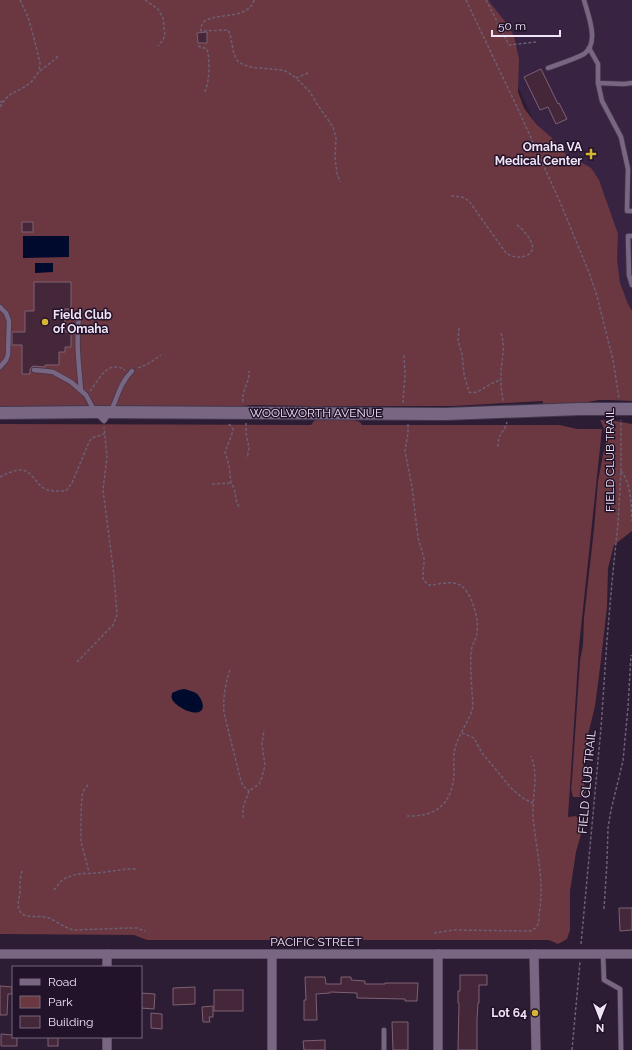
<svg xmlns="http://www.w3.org/2000/svg" width="632" height="1050" viewBox="0 0 632 1050" font-family="Raleway,sans-serif">
<style>
.built{fill:#382442}
.green{fill:#6b3740}
.water{fill:#000a2c}
.building{fill:#44283a;stroke:#7f6073}
.lines{fill:none;stroke-linecap:round;stroke-linejoin:round}
.service-casing{stroke:#44374c;stroke-width:6}
.minor-casing{stroke:#44374c;stroke-width:10}
.tertiary-casing{stroke:#44374c;stroke-width:14}
.path{stroke:#6d5f75;stroke-width:1.5;stroke-dasharray:3 2;stroke-linecap:butt}
.service{stroke:#786683;stroke-width:4.5}
.minor{stroke:#786683;stroke-width:9}
.tertiary{stroke:#786683;stroke-width:12}
.tertiary-bridge-casing{stroke:#44374c;stroke-width:14;stroke-linecap:butt}
.tertiary-bridge{stroke:#786683;stroke-width:12}
.poi-dot{fill:#d6b534;stroke:#22132a;stroke-width:1.5}
.labels{text-anchor:middle;stroke-width:3;stroke-linejoin:round;paint-order:stroke}
.poi-label{font-size:12px;font-weight:bold;fill:#f0e5f6;stroke:#22132a;text-anchor:end}
.street-label{font-size:12px;fill:#f0e5f6;stroke:#22132a}
</style>
<rect width="100%" height="100%" fill="#2c1c34"/>
<polygon class="built" points="478,0 632,0 632,370 601,266"/>
<g class="green">
<path d="M0 0H488L507 24 514 36 519 59 518 92 524 108 536 124 552 138 566 154 591 168 599 180 618 234 617 260 620 283 628 304 632 311V401L609 400H599L571 405H542L543 401 453 406H324C320 409 313 408 309 406L252 405 242 406H26L22 409 3 408 0 407Z"/>
<polygon points="325,417 351,419 360,422 362,425 560,425 577,429 602,429 579,647 568,817 576,816 581,823 581,834 576,852 570,891 570,930 567,939 558,944 549,940 147,940 134,935 0,934 0,424 311,425 314,421"/>
<polygon points="600,420 616,421 632,424 632,531 614,545 608,568 607,607 601,660 595,706 588,735 582,775 586,792 581,797 573,797 571,789 572,780 580,661 583,645 584,618 594,529 598,481 606,439 603,426"/>
</g>
<g class="water">
<polygon points="23,236 69,236 69,257 23,258"/>
<polygon points="35,263 53,263 53,272 35,273"/>
<path d="M184 689C188 690 192 691 196 693 201 697 207 709 199 712 192 715 175 706 172 699 171 696 172 696 172 693L179 690Z"/>
</g>
<g class="building">
<polygon points="207,32 207,43 198,43 197,33"/>
<polygon points="541,69 558,104 559,103 567,119 556,124 548,107 540,110 524,77"/>
<rect x="22" y="222" width="11" height="10"/>
<polygon points="34,282 71,282 71,309 65,309 65,332 71,332 71,347 65,347 65,352 59,352 59,365 45,365 45,367 33,366 30,369 30,374 22,374 22,345 12,345 12,332 25,332 25,311 34,311"/>
<polygon points="619,908 632,908 632,930 620,931"/>
<polygon points="460,975 487,975 487,985 479,985 479,1003 478,1003 477,1020 477,1050 458,1050 459,1003 458,1003 458,991 460,991"/>
<polygon points="305,977 325,977 326,984 341,984 341,977 351,977 351,980 365,981 365,984 385,984 385,983 418,983 417,1001 405,1001 405,999 357,998 357,993 330,992 330,993 316,994 317,1020 304,1020 304,1000 306,1000"/>
<polygon points="0,986 12,987 12,994 8,994 7,1015 0,1015"/>
<polygon points="195,987 195,1004 173,1005 173,988"/>
<rect x="214" y="990" width="29" height="21"/>
<polygon points="141,993 155,994 154,1009 141,1008"/>
<polygon points="213,1006 213,1017 209,1017 210,1022 203,1022 202,1007"/>
<polygon points="151,1013 162,1014 162,1029 151,1028"/>
<polygon points="392,1022 408,1022 408,1050 393,1050"/>
<polygon points="1,1034 13,1035 13,1037 17,1037 17,1046 1,1046"/>
<rect x="48" y="1037" width="10" height="9"/>
<polygon points="325,1040 325,1050 304,1050 303,1041"/>
</g>
<g class="lines">
<defs>
<g id="service">
<polyline points="589,48 598,64 598,83 624,84 632,83"/>
<path d="M548 68C559 64 575 59 584 54 600 43 588 15 584 0"/>
<polyline points="598,83 602,101 621,137 628,169 627,211 632,211"/>
<polyline points="632,236 628,236 629,275 632,285"/>
<polyline points="0,307 6,313 9,321 8,355 6,360 0,367"/>
<path d="M80 312C75 338 79 365 81 390"/>
<path d="M34 370 45 371 53 372 71 382 86 395 95 412 104 421C106 418 109 414 111 411 118 396 120 383 132 371"/>
<polyline points="603,954 604,980 620,989 621,1050"/>
<polyline points="384,1030 384,1050"/>
</g>
<g id="minor">
<polyline points="0,954 632,954"/>
<polyline points="438,954 438,1050"/>
<polyline points="534,954 536,1050"/>
<polyline points="107,967 107,954"/>
<polyline points="107,1050 107,1037"/>
<polyline points="272,1050 272,954"/>
</g>
<polyline id="tertiary" points="0,413 95,412 446,414 580,409"/>
</defs>
<use href="#service" class="service-casing"/>
<use href="#minor" class="minor-casing"/>
<use href="#tertiary" class="tertiary-casing"/>
<g class="path">
<polyline points="20,0 28,17 34,38 40,63 39,72"/>
<polyline points="145,0 158,9 163,18 165,35 163,40 158,46"/>
<path d="M254 0C247 25 199 7 201 31L228 30C233 39 231 51 237 60 246 71 272 67 285 71 289 73 292 75 296 78"/>
<polyline points="466,0 517,107 560,202 590,275 597,296 613,360 619,398"/>
<polyline points="486,0 509,45 536,42"/>
<path d="M198 46 207 49C210 60 210 83 204 93"/>
<polyline points="308,73 296,78 310,92 317,104 333,127 336,138 335,158 336,166 337,173 340,182"/>
<polyline points="0,102 4,101"/>
<path d="M0 107C10 90 15 94 29 84 33 81 35 76 39 72 45 66 52 63 58 56"/>
<path d="M451 196 462 197 469 201 506 253C512 257 518 258 525 256 543 250 524 230 516 224"/>
<path d="M459 328 458 341 462 354 464 374 469 392C477 395 484 387 491 384 494 382 497 381 501 380"/>
<path d="M501 333C506 348 501 360 501 375 500 383 502 392 503 401"/>
<polyline points="138,368 148,364 161,355"/>
<path d="M90 391C99 380 107 359 125 370"/>
<path d="M243 402C241 391 250 382 249 371"/>
<polyline points="403,403 405,376 404,355"/>
<polyline points="246,423 246,433 249,448 247,458"/>
<polyline points="229,424 233,429 233,431 225,452 229,465 231,483 234,488 237,504 241,508"/>
<path d="M498 447C498 432 504 434 507 422"/>
<path d="M621 471C632 485 631 505 632 521"/>
<path d="M0 477C8 473 21 466 29 473 34 477 37 483 42 487 48 492 59 491 66 491L72 483 89 442 92 438 104 434"/>
<polyline points="212,484 231,483"/>
<polyline points="77,662 113,625 117,615 114,575 103,490 107,457 104,427"/>
<path d="M230 670C225 684 223 698 224 713L241 781 243 786 249 791"/>
<polyline points="462,733 474,738 482,753 512,789 524,799 533,803"/>
<polyline points="88,785 84,790 82,796 81,812 81,842 89,872"/>
<path d="M407 816C437 817 453 803 454 772 454 764 453 756 455 748 459 733 470 721 473 706 472 689 470 671 471 653 471 646 476 640 477 633 479 619 472 592 460 585 450 580 439 585 429 585L423 580V571L424 565V558L418 538 412 487 405 451 408 433V424"/>
<polyline points="243,818 243,808 249,791 259,784 262,777 265,765 262,744 264,730"/>
<path d="M22 871C20 878 20 884 20 892 19 900 15 910 24 915 32 918 41 915 49 918 58 922 65 928 74 930L130 928H137L145 931"/>
<polyline points="54,890 63,879 77,874 98,873 127,869 138,869"/>
<polyline points="604,909 607,862 608,828 611,810 623,761 628,707 631,655"/>
<path d="M434 933 453 930 530 931C533 930 535 929 537 926 539 923 539 918 539 914 545 882 536 849 533 817 532 796 539 775 531 756"/>
<polyline points="581,944 601,728 607,640 612,582 618,523 621,471 621,420"/>
<polyline points="572,1050 580,962"/>
</g>
<use href="#service" class="service"/>
<use href="#minor" class="minor"/>
<use href="#tertiary" class="tertiary"/>
<defs>
<polyline id="tertiary-bridge" points="580,409 632,409"/>
</defs>
<use href="#tertiary-bridge" class="tertiary-bridge-casing"/>
<use href="#tertiary-bridge" class="tertiary-bridge"/>
</g>
<g class="poi-dot">
<path d="M589 148h4v4h4v4h-4v4h-4v-4h-4v-4h4z"/>
<circle cx="45" cy="322" r="4"/>
<circle cx="535" cy="1013" r="4"/>
</g>
<g class="labels">
<g class="poi-label">
<text x="582" y="151">Omaha VA<tspan x="582" dy="14">Medical Center</tspan></text>
<text x="53" y="319" text-anchor="start">Field Club<tspan x="53" dy="14">of Omaha</tspan></text>
<text x="527" y="1017">Lot 64</text>
</g>
<g class="street-label">
<text x="316" y="417">WOOLWORTH AVENUE</text>
<text transform="translate(610 460) rotate(-90)" y="4">FIELD CLUB TRAIL</text>
<text transform="translate(587 782) rotate(-85)" y="4">FIELD CLUB TRAIL</text>
<text x="316" y="946">PACIFIC STREET</text>
</g>
</g>
<rect x="12" y="966" width="130" height="72" fill="#22132a" stroke="#74677c"/>
<rect x="20" y="979" width="20" height="6" fill="#786683" stroke="#74677c"/>
<text x="48" y="986" font-size="12" fill="#f0e5f6">Road</text>
<rect x="20" y="996" width="20" height="12" fill="#6b3740" stroke="#74677c"/>
<text x="48" y="1006" font-size="12" fill="#f0e5f6">Park</text>
<rect x="20" y="1016" width="20" height="12" fill="#44283a" stroke="#74677c"/>
<text x="48" y="1026" font-size="12" fill="#f0e5f6">Building</text>
<g transform="translate(600 1018) rotate(180)" stroke="#22132a" stroke-width="3" paint-order="stroke">
<path d="M0-3L7 15L0 10L-7 15Z" fill="#f0e5f6"/>
<text y="-6" font-size="11" font-weight="bold" text-anchor="middle" fill="#f0e5f6">N</text>
</g>
<path d="M492 30v6h68v-6" fill="none" stroke="#f0e5f6" stroke-width="2"/>
<text x="498" y="30" font-size="12" fill="#f0e5f6" stroke="#22132a" stroke-width="3" paint-order="stroke">50 m</text>
</svg>
